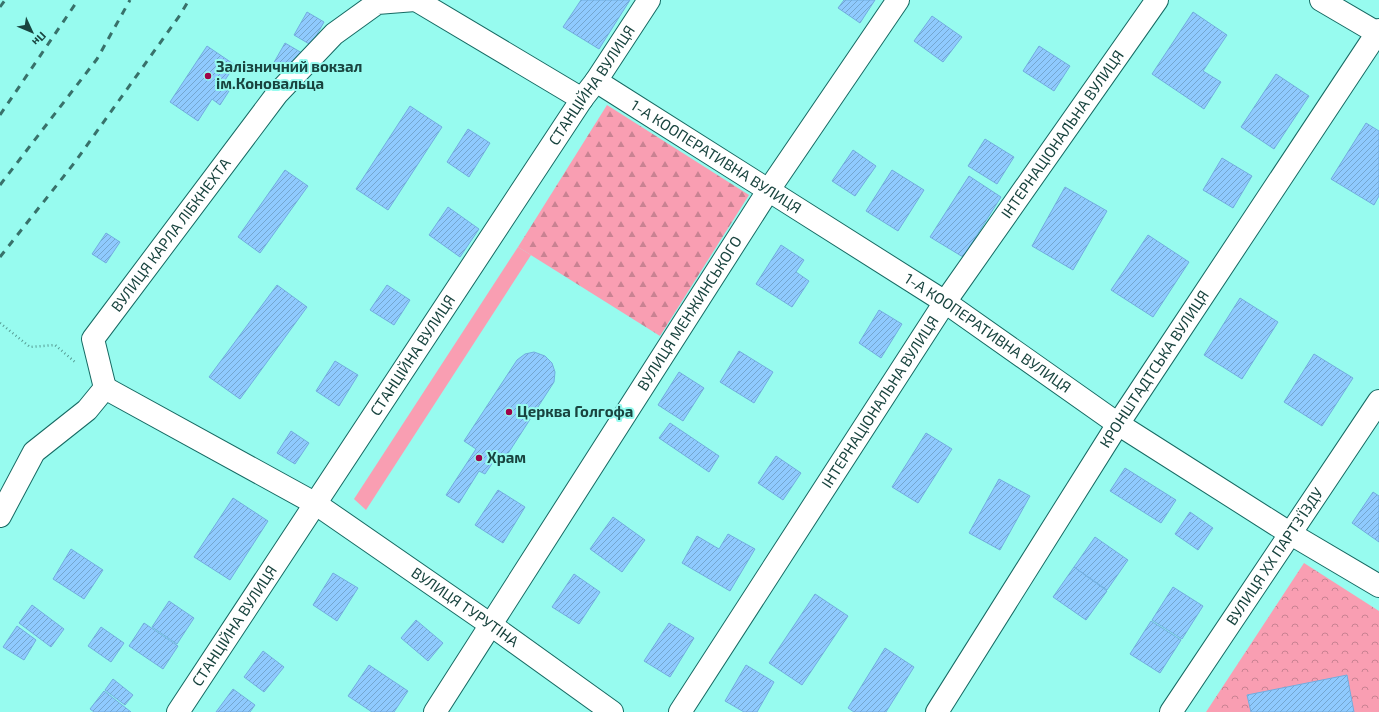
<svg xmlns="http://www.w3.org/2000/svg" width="1379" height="712" viewBox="0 0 1379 712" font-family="'Exo 2',sans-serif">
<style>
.grass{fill:#f99eb2}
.forest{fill:url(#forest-firs)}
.park{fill:url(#park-crowns)}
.building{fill:url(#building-hatch);stroke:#72addf}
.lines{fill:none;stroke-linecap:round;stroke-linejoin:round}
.minor-casing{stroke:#166a63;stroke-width:24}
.path{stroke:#569c94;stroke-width:2.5;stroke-dasharray:1 3;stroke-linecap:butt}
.minor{stroke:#fff;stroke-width:22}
.rail{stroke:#38716a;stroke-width:3;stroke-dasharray:7 7;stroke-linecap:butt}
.poi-dot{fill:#9f0347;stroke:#97fbef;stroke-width:1.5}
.labels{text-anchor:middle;stroke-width:4;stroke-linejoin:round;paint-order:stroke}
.poi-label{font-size:15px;font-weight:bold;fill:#19443f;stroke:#97fbef;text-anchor:start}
.street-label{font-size:15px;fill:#19443f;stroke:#97fbef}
</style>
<defs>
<pattern id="forest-firs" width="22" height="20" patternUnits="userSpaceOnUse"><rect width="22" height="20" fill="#f99eb2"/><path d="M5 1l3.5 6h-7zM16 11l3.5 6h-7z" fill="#c98292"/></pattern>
<pattern id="park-crowns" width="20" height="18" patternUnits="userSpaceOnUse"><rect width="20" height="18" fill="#f99eb2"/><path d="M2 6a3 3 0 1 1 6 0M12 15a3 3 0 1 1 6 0" fill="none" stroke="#c98292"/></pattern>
<pattern id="building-hatch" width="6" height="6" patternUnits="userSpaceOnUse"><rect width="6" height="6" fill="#8fcafe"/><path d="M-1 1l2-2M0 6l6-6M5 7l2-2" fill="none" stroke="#74a6cf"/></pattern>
</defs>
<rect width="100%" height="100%" fill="#97fbef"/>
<polygon class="grass" points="518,247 531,255 366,510 354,499"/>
<polygon class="forest" points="607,105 749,195 660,336 518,247"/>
<polygon class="park" points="1304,563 1379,611 1379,712 1206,712"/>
<g class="building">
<polygon points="581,0 630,0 599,49 563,27"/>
<polygon points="844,0 875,0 860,23 838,8"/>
<polygon points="307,12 324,22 311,45 294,35"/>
<polygon points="1193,12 1227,35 1203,71 1221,82 1204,109 1152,74"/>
<polygon points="932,16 962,37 943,62 914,41"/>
<polygon points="285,43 302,53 289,76 272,66"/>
<polygon points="207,46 235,65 221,86 229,91 220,105 212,99 198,121 170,102"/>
<polygon points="1039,46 1070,66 1054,91 1023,71"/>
<polygon points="1276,74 1309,96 1274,149 1241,127"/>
<polygon points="410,106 442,127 388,210 356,189"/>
<polygon points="1366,123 1379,131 1379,196 1374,205 1331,179"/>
<polygon points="468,129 490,143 469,177 447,162"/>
<polygon points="985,139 1014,157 997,184 968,166"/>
<polygon points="853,150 876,166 855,196 832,181"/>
<polygon points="1222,158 1252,176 1233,208 1203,190"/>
<polygon points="285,170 308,186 260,253 238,237"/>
<polygon points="892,170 924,190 898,231 866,211"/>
<polygon points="969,176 1001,197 963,257 930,237"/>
<polygon points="1065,187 1107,211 1073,270 1032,246"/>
<polygon points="448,207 479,229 460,257 429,235"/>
<polygon points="106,233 120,242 106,263 92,254"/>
<polygon points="1148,235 1189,262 1153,317 1111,290"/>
<polygon points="781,245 804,260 796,272 809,281 792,307 756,284"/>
<polygon points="277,285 307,307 240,399 209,377"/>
<polygon points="387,285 410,300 394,325 370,310"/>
<polygon points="1240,298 1278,322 1242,379 1204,355"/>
<polygon points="879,310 902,324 881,358 859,343"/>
<polygon points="739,351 773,372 754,403 720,382"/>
<polygon points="534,352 545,356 552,363 555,372 554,382 500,466 493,462 485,474 479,471 459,503 446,495 476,449 464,441 517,360 525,354"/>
<polygon points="1314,354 1353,378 1322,426 1284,402"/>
<polygon points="335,361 358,375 339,406 316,391"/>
<polygon points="679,372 704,388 683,421 658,405"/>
<polygon points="670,423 719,456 709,472 659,438"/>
<polygon points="291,431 309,443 295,464 277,453"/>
<polygon points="926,433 952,449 918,503 892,487"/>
<polygon points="776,456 801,473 783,500 758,483"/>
<polygon points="1125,468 1176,500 1161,523 1110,491"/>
<polygon points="999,479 1030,496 1000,550 969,533"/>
<polygon points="498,490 525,507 503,543 475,525"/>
<polygon points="1373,492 1379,496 1379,542 1352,523"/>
<polygon points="233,498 268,521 230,580 194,557"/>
<polygon points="1190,512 1213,528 1198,550 1175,534"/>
<polygon points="613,517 645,540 622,572 590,549"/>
<polygon points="728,534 755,549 730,591 682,563 697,536 719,549"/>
<polygon points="1095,537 1128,560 1107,590 1074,567"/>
<polygon points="71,549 103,570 84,599 53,579"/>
<polygon points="1074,567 1107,591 1086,620 1053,597"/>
<polygon points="333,573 358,588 337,621 313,605"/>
<polygon points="574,574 600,592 579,624 552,607"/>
<polygon points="1173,587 1203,606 1182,639 1152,620"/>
<polygon points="815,594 848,616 802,685 769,663"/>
<polygon points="169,601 194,618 177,644 152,627"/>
<polygon points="32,605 64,629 51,647 19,623"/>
<polygon points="416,620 443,643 428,661 401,638"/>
<polygon points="1151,621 1181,640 1160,673 1130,654"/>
<polygon points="144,623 178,646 163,669 129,646"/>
<polygon points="669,623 694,638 670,677 644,661"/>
<polygon points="17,626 36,640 24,660 3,647"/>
<polygon points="101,627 124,643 111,662 88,646"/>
<polygon points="885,648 914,667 886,712 854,712 848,708"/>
<polygon points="263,651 284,667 264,692 244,677"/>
<polygon points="369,665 408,691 394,712 372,712 348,696"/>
<polygon points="746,665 774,682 757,712 744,712 725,701"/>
<polygon points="1347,675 1354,712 1251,712 1247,695"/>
<polygon points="113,679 133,695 125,705 105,690"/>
<polygon points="233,689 255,705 250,712 216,712"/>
<polygon points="104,691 131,712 94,712 90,709"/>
</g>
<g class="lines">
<defs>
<g id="minor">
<polyline points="416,0 582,99"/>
<polyline points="1321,0 1379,34"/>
<path id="s1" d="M596 81 945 302 1118 424 1291 534 1379 586"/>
<path id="s2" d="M105 388 316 504 491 625 612 712"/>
<path id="s3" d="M0 516 34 452 87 410 105 388 93 339 277 94 334 34 377 3 415 0"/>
<path id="s4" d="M178 712 582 99 596 81 649 0"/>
<path id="s5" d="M435 712 768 191 898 0"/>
<path id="s6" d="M680 712 945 302 1157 0"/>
<path id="s7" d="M937 712 1118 424 1379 30"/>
<path id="s8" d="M1171 712 1379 401"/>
</g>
</defs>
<use href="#minor" class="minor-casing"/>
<polyline class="path" points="0,323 30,347 55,345 75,362"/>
<use href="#minor" class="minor"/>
<g class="rail">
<polyline points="0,7 5,0"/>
<polyline points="0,115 78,0"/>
<polyline points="0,185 97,59 130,0"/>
<polyline points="0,257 75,162 180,15 189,0"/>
</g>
</g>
<g class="poi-dot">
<circle cx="208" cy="76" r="4"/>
<circle cx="509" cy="412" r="4"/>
<circle cx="479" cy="458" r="4"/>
</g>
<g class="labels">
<g class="poi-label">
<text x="216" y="72">Залізничний вокзал<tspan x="216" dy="17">ім.Коновальца</tspan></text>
<text x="517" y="417">Церква Голгофа</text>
<text x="487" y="463">Храм</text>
</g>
<g class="street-label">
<text dy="5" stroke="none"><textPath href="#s4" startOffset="751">СТАНЦІЙНА ВУЛИЦЯ</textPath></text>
<text dy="5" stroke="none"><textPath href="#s6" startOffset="693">ІНТЕРНАЦІОНАЛЬНА ВУЛИЦЯ</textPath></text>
<text dy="5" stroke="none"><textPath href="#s1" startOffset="142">1-А КООПЕРАТИВНА ВУЛИЦЯ</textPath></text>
<text dy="5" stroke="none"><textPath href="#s3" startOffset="349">ВУЛИЦЯ КАРЛА ЛІБКНЕХТА</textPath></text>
<text dy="5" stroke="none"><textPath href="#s5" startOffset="473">ВУЛИЦЯ МЕНЖИНСЬКОГО</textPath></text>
<text dy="5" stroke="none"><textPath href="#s1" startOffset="466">1-А КООПЕРАТИВНА ВУЛИЦЯ</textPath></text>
<text dy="5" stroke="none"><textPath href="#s4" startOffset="427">СТАНЦІЙНА ВУЛИЦЯ</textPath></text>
<text dy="5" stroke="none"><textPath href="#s7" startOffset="406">КРОНШТАДТСЬКА ВУЛИЦЯ</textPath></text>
<text dy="5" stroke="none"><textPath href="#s6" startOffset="369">ІНТЕРНАЦІОНАЛЬНА ВУЛИЦЯ</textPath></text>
<text dy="5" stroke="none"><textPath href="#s8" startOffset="187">ВУЛИЦЯ XX ПАРТЗ'ЇЗДУ</textPath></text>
<text dy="5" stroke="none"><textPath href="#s2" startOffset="422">ВУЛИЦЯ ТУРУТІНА</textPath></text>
<text dy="5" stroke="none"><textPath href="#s4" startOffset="103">СТАНЦІЙНА ВУЛИЦЯ</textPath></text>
</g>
</g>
<g transform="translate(32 32) rotate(134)" stroke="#97fbef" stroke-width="3" paint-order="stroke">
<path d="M0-3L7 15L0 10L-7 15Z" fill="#19443f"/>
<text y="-6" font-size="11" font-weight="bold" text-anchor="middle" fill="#19443f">Пн</text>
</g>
</svg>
